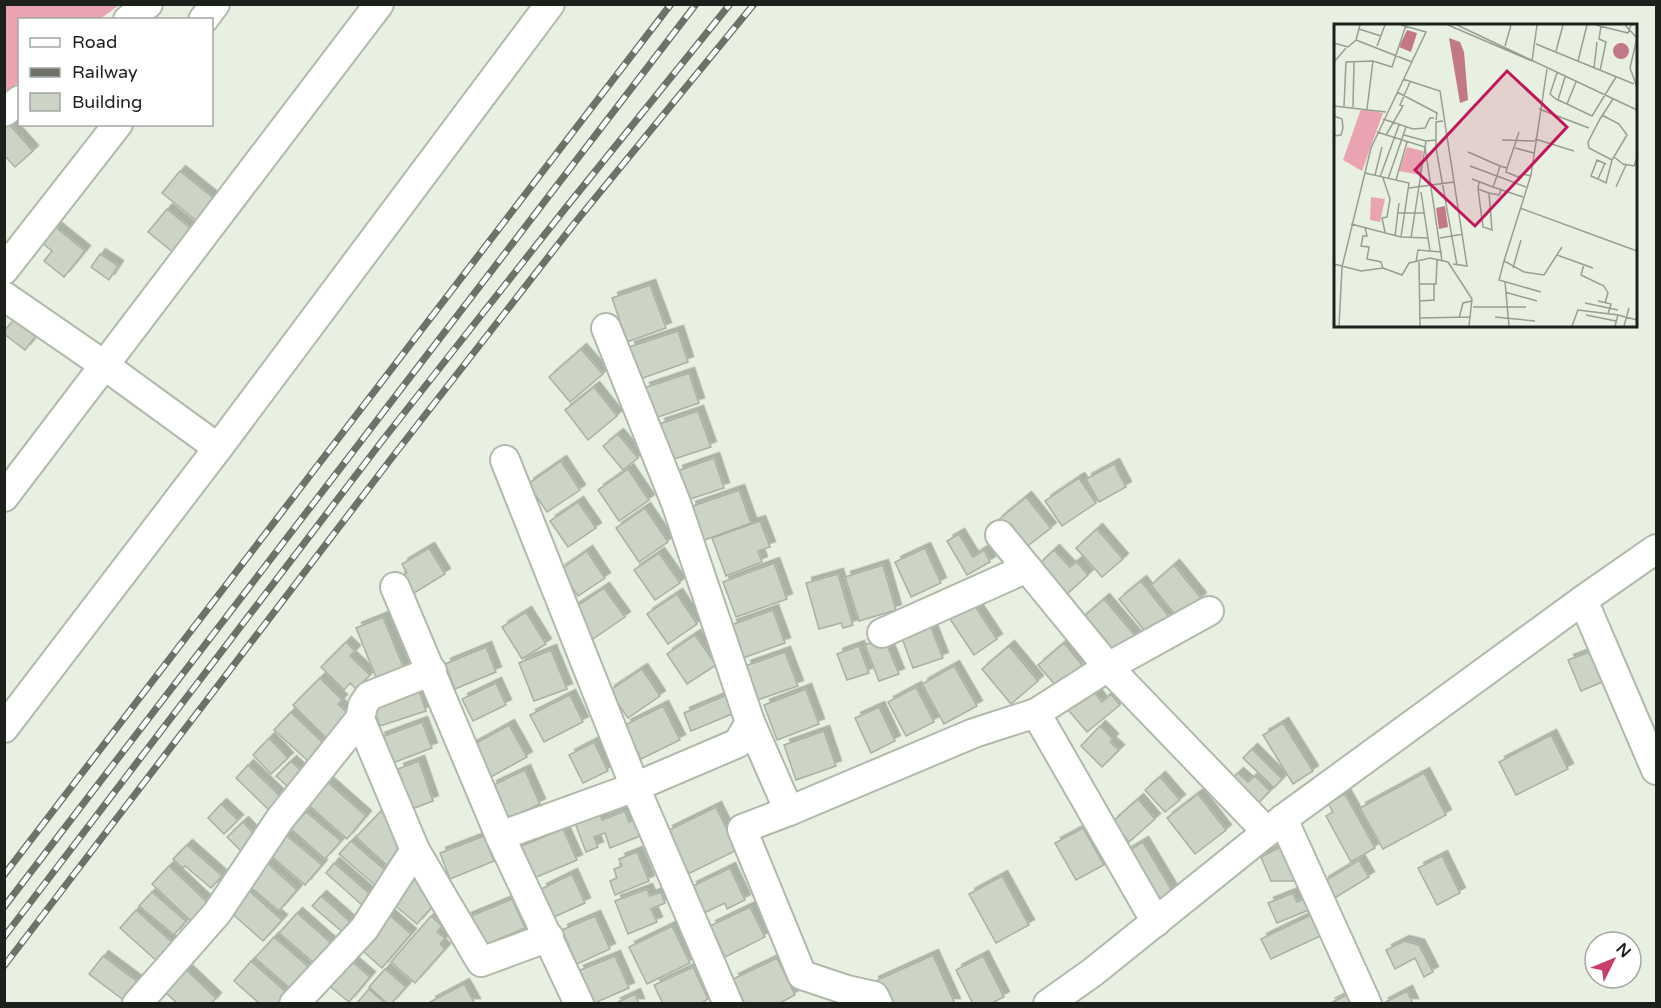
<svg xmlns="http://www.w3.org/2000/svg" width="1661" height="1008" viewBox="0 0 1661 1008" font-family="'Varela Round',sans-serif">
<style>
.green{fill:#eaa4b1}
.building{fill:#cbd4c5;stroke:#a9b1a2;stroke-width:1.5;filter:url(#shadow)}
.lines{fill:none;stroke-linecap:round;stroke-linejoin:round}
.minor-casing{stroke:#b1b9aa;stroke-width:32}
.minor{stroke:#fff;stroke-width:28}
.rail-casing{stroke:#6c7268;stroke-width:7}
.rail{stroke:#fff;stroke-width:4.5;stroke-dasharray:14;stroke-linecap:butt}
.inset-road{fill:none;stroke:#979e92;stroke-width:1.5}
.view{fill:#c2185b;fill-opacity:0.15;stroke:#c2185b;stroke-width:3}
.inset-edge{fill:none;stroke:#1d211b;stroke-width:3}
</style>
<defs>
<filter id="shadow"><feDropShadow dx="5.5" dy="-5.5" stdDeviation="0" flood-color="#0004"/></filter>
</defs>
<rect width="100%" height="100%" fill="#e8f1e1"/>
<polygon class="green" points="5,4 119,4 119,5 100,19 20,20 19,82 6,92 4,89"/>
<g class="building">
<polygon points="9,124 33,151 15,167 4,155 4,128"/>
<polygon points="180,171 216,200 198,222 162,193"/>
<polygon points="167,209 194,231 175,254 148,232"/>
<polygon points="49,222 85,251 64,277 44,261 52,251 36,238"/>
<polygon points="100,254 118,266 109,280 91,267"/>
<polygon points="650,285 666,328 627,342 612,298"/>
<polygon points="18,315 39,332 25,350 4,334 4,331"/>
<polygon points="678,331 688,362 640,379 629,347"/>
<polygon points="581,349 603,374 570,402 549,377"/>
<polygon points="689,373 699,403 655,418 644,388"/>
<polygon points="594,387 617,416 588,440 565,410"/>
<polygon points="698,411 711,447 671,460 659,424"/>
<polygon points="618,434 638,458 623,470 603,446"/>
<polygon points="714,458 724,488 687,500 677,471"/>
<polygon points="561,461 580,490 547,512 528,484"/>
<polygon points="1114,464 1126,487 1099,502 1086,479"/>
<polygon points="628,469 649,500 619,521 598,490"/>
<polygon points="1079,478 1096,503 1062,526 1045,501"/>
<polygon points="739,490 751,523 702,541 690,507"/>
<polygon points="1026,497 1051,528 1021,551 997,521"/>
<polygon points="578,502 596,528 568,547 550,521"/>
<polygon points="645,508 668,542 639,562 616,528"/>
<polygon points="760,521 770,547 758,551 762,562 726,576 712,538"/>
<polygon points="1097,529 1123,559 1102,577 1076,548"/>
<polygon points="959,534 973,557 984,550 990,562 967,575 947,541"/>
<polygon points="429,548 445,574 411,595 399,577 407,573 402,564"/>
<polygon points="925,548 941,583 911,597 895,562"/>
<polygon points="1054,550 1070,567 1077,562 1088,575 1066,595 1038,565"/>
<polygon points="587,551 605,578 578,596 560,570"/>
<polygon points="659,553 680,583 655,600 634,570"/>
<polygon points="774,563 787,599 736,617 723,582"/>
<polygon points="883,565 896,610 859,621 845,577"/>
<polygon points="1174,565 1201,598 1177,617 1151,585"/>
<polygon points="838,574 853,625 843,628 841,623 819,629 806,583"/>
<polygon points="1141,581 1170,618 1148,635 1119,599"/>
<polygon points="604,588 625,617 593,639 572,609"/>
<polygon points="677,594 697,624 668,644 647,614"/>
<polygon points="1104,599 1138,639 1115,659 1081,619"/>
<polygon points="971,600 997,639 974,655 948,616"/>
<polygon points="773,610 785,643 743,658 731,625"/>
<polygon points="526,612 546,644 522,659 502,627"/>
<polygon points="383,617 405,671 378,682 356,628"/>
<polygon points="928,620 943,658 913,668 899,630"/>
<polygon points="695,635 716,665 687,684 667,654"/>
<polygon points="884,637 899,674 879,681 865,645"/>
<polygon points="346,642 355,651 350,656 370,675 356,689 350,683 344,690 321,667"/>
<polygon points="1064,643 1082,665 1057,687 1038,665"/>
<polygon points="859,646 869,673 847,680 837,654"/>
<polygon points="1009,646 1038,681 1011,704 982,669"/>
<polygon points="486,647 496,672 455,689 445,664"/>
<polygon points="551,650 567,689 534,701 519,663"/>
<polygon points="1595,650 1607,680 1581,691 1568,660"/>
<polygon points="785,652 798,686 757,700 745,666"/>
<polygon points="954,666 977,706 944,724 922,684"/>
<polygon points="642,669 660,696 628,718 609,691"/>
<polygon points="320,678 342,700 338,704 353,718 329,741 293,705"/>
<polygon points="496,683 506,705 473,721 462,699"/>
<polygon points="417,685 426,711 380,726 371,700"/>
<polygon points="1089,686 1102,702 1111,694 1120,705 1087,732 1065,706"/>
<polygon points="916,687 934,722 906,736 888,702"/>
<polygon points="806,689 819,724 777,740 764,705"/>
<polygon points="729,694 737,712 691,731 684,713"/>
<polygon points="570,695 583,722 544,742 530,715"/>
<polygon points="663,706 680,740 641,759 625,725"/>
<polygon points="879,707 895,741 871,753 855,718"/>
<polygon points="291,712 324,744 308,761 274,730"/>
<polygon points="422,722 432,748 390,764 379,738"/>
<polygon points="1283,723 1313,771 1293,784 1263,735"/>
<polygon points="509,725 527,757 489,778 471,746"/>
<polygon points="1100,726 1113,739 1110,742 1119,750 1102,767 1081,746"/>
<polygon points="824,731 836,766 796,780 784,745"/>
<polygon points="1551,735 1568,769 1516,795 1499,762"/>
<polygon points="269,738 288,758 271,774 253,755"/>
<polygon points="594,742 608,771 583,783 569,755"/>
<polygon points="1252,749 1282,779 1274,788 1243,758"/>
<polygon points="291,761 306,775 291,790 276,776"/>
<polygon points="419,761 433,801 412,809 398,769"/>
<polygon points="248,765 284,800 271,812 236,778"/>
<polygon points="525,770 540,804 507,819 491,786"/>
<polygon points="1238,773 1248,782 1255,776 1270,791 1254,807 1229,782"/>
<polygon points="1424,773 1446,815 1383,849 1360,808"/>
<polygon points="1160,777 1180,800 1165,812 1145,790"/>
<polygon points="324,779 366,816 347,839 304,801"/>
<polygon points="1198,794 1226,830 1195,854 1167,818"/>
<polygon points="1345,794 1375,848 1351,862 1326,816 1333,812 1328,803"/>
<polygon points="1138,799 1155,819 1129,842 1112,822"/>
<polygon points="221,804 238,820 224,834 208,818"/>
<polygon points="716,807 737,850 688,874 667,831"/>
<polygon points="384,808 404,847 392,870 356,837"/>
<polygon points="625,811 629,822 634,820 640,836 610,848 605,833 594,837 598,847 586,852 575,823 600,814 602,820"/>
<polygon points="306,812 341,841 325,859 291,829"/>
<polygon points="243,822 260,840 245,855 227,837"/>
<polygon points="1083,828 1104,865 1076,880 1055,843"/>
<polygon points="563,829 577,860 532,879 519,847"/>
<polygon points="287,836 322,865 305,885 270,855"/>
<polygon points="484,836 494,861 450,879 440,853"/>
<polygon points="351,841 387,872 375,885 339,854"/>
<polygon points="1143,842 1173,892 1154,904 1123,854"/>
<polygon points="1286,844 1305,881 1271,881 1261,857"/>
<polygon points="187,845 222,876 211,888 185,866 183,868 173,859"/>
<polygon points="637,852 649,881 615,895 610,881 617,878 614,869 622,866 619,859"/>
<polygon points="1442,856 1460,893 1437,905 1418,868"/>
<polygon points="1359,860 1369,877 1333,899 1323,882"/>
<polygon points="267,863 297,890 279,911 248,885"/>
<polygon points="334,863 371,895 362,905 326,873"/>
<polygon points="169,866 210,905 193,923 152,884"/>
<polygon points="730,868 745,900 727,909 725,903 704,913 691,887"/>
<polygon points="572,874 585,903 554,917 541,889"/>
<polygon points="1002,876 1029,925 996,943 969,894"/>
<polygon points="413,878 438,900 417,924 392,903"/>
<polygon points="247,889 282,920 263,941 228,910"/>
<polygon points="647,889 650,896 661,892 665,903 651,909 657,922 628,934 615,901"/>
<polygon points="152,892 186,921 174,935 139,906"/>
<polygon points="1293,893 1297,902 1312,896 1316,907 1277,923 1268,903"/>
<polygon points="321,896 355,926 346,935 312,906"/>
<polygon points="512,899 525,928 478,948 466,918"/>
<polygon points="750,907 765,937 725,957 710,926"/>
<polygon points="136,910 175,945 159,963 120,928"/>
<polygon points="1319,911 1329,932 1271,959 1261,939"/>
<polygon points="297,913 331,943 314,963 279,933"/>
<polygon points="387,913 411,934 382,968 358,947"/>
<polygon points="431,916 442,926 437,932 445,938 440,944 445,949 415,983 391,962"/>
<polygon points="595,916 610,949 577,964 562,930"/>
<polygon points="672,926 690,963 647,984 629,947"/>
<polygon points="274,937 312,970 293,991 255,958"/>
<polygon points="1404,941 1419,945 1433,972 1424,977 1415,958 1395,969 1386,950"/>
<polygon points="933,955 955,1004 883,1004 873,982"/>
<polygon points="103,956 139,983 126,1002 89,974"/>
<polygon points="615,956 629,988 592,1004 578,971"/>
<polygon points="983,956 1004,997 990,1004 973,1004 956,970"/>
<polygon points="777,958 795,995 778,1004 745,1004 733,979"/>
<polygon points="350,960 370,977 349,1002 328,985"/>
<polygon points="251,961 287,993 278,1004 260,1004 234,981"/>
<polygon points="178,962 216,998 211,1004 178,1004 164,991"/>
<polygon points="693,967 708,999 700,1004 663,1004 654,985"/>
<polygon points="385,969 406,987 391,1004 388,1004 369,987"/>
<polygon points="464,984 475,1004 431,1004 430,1002"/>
<polygon points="369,989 386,1004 356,1004"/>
<polygon points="1354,991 1360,1004 1329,1004"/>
<polygon points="1407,991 1413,1004 1382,1004"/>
<polygon points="635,994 639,1004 614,1004"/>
</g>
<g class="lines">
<defs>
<g id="minor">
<polyline points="128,20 148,4"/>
<polyline points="203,20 215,4"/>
<polyline points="4,112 20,100"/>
<polyline points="4,270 118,124"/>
<polyline points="4,296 104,365 218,448"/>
<polyline points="606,328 676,503 750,722 738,743 635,787 728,1004"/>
<polyline points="4,497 379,4"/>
<polyline points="1000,535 1108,667 1267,832"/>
<polyline points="395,587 500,836 635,787 505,460"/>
<polyline points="1583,600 1656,770"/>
<polyline points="882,633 1027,568"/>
<polyline points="432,671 369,696 363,705 360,719 415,850 481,962 549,937"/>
<polyline points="1036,713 1156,922"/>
<polyline points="750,722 789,811 974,733 1036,713 1108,667 1209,611"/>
<polyline points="4,728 218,448 550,4"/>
<polyline points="789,811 742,829 802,975 847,990 874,996 878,1004"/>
<polyline points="1283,819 1367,1004"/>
<polyline points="500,836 579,1004"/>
<polyline points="137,1004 217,913 280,819 360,719"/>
<polyline points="294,1004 364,929 415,850"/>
<polyline points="1048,1004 1093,972 1283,819 1583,600 1656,549"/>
</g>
</defs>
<use href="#minor" class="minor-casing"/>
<use href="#minor" class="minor"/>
<defs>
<g id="rail">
<polyline points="4,875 671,4"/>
<polyline points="4,907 696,4"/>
<polyline points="4,937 382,441 564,210 730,4"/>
<polyline points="4,966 394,455 574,224 754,4"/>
</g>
</defs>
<use href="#rail" class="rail-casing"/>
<use href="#rail" class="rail"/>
</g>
<g transform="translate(1334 24)">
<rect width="303" height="303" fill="#e8f1e1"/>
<path d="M27 85 49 89 28 147 9 136ZM73 123 89 127 87 151 65 147ZM37 173 51 175 46 198 36 196Z" fill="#eaa4b1"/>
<path d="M73 6 83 9 77 28 65 23ZM115 14 126 18 130 28 134 76 126 79ZM279 27a8 8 0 1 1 16 0a8 8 0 1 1-16 0ZM111 182 114 203 105 205 102 184Z" fill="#c27887"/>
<path class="inset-road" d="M114 1 198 37M123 1 303 86M262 1 294 9 297 1M291 1 303 14 296 44 303 63M25 5 47 12M22 16 78 38M0 19 14 23 22 16 26 1M202 20 300 60M43 22 51 1M171 22 177 1M222 27 229 1M198 37 203 1M244 37 253 1M0 38 12 24M260 44 263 18M213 45 197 151 170 237 190 248 210 251 228 223M266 47 272 18 265 15 267 2M223 49 216 70 223 76M231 53 224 76 233 80 242 58M69 55 106 67 133 242 119 240M63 68 103 89 102 96M233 80 258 92 282 53M0 82 52 88M10 82 12 38 39 37 58 43 72 1M19 83 20 38M33 85 39 37M205 85 255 104M268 91 285 100 293 111 278 136 255 124 254 118 266 95 279 75M0 92 8 95 9 104 7 111 0 112M49 95 79 105 91 104 96 94H100M109 97 102 98V124L123 241M43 108 91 123 108 237M52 111 69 82 66 81 76 58M70 111 92 117M201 115 240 127M168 116 201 117M181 124 200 129M134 128 166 142 163 152 192 163M280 133 289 140 300 142 303 134M271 139 264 155 272 159 278 136M136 142 163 152 159 163 138 155M166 142 173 144 185 108M173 144 172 148 184 153 189 150 197 152M31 149 75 159 67 213 94 214 96 227 108 228M41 151 48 123M46 153 65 101M49 154 56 175 53 193 48 194 51 208M54 155 72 103M264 155 257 152 263 136 272 140M62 156 73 118M145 158 144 165 155 169 165 171 167 166M159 163 189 173M282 163 292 141M75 164 120 158M144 165 149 203 158 206 155 169M87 168 94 214M186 184 303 227M64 189H91M17 200 67 213M31 204 33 212H29L27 222 35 223 33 235 47 238 49 244M61 212 65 179M77 214 92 117 102 116M106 214 129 210M223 231 259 244M170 237 165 256 207 268M82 238 84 226 96 227M85 238 86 302M0 240 27 247 49 244 68 251 75 239 96 234 114 238 138 275 135 302M250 240 247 251 270 262 274 269 271 279M179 244 187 216M171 258 175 302M86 260H102L103 236M171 268 203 277M86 277 100 276V260M264 277 277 280 274 290M251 279 284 286M139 283H192M252 291 282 297M284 291 303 296M161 293 201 297M86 294 136 293M125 294 129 279 138 277M5 302 8 243 37 124 92 8 67 1M238 302 244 286 284 291 281 302M290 302 295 284"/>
<path class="view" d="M173 47 233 103 141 202 81 146Z"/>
<rect width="303" height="303" class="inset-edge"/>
</g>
<rect width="1661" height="1008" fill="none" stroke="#1d211b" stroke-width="12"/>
<rect x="18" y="18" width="195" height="108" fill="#ffffff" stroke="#a5a6a4" stroke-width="1.5"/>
<rect x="30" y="38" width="30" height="9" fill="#ffffff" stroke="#a5a6a4" stroke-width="1.5"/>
<text x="72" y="48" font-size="18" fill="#1d211b">Road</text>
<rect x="30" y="68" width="30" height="9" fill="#6c7268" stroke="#a5a6a4" stroke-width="1.5"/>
<text x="72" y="78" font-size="18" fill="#1d211b">Railway</text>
<rect x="30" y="93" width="30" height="18" fill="#cbd4c5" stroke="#a5a6a4" stroke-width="1.5"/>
<text x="72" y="108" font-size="18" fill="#1d211b">Building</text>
<g transform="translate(1613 960) rotate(47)"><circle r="28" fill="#ffffff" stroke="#a5a6a4" stroke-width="1.5"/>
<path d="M0-4.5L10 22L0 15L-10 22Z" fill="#cb3d69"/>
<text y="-9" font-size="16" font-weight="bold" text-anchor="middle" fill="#1d211b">N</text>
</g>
</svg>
